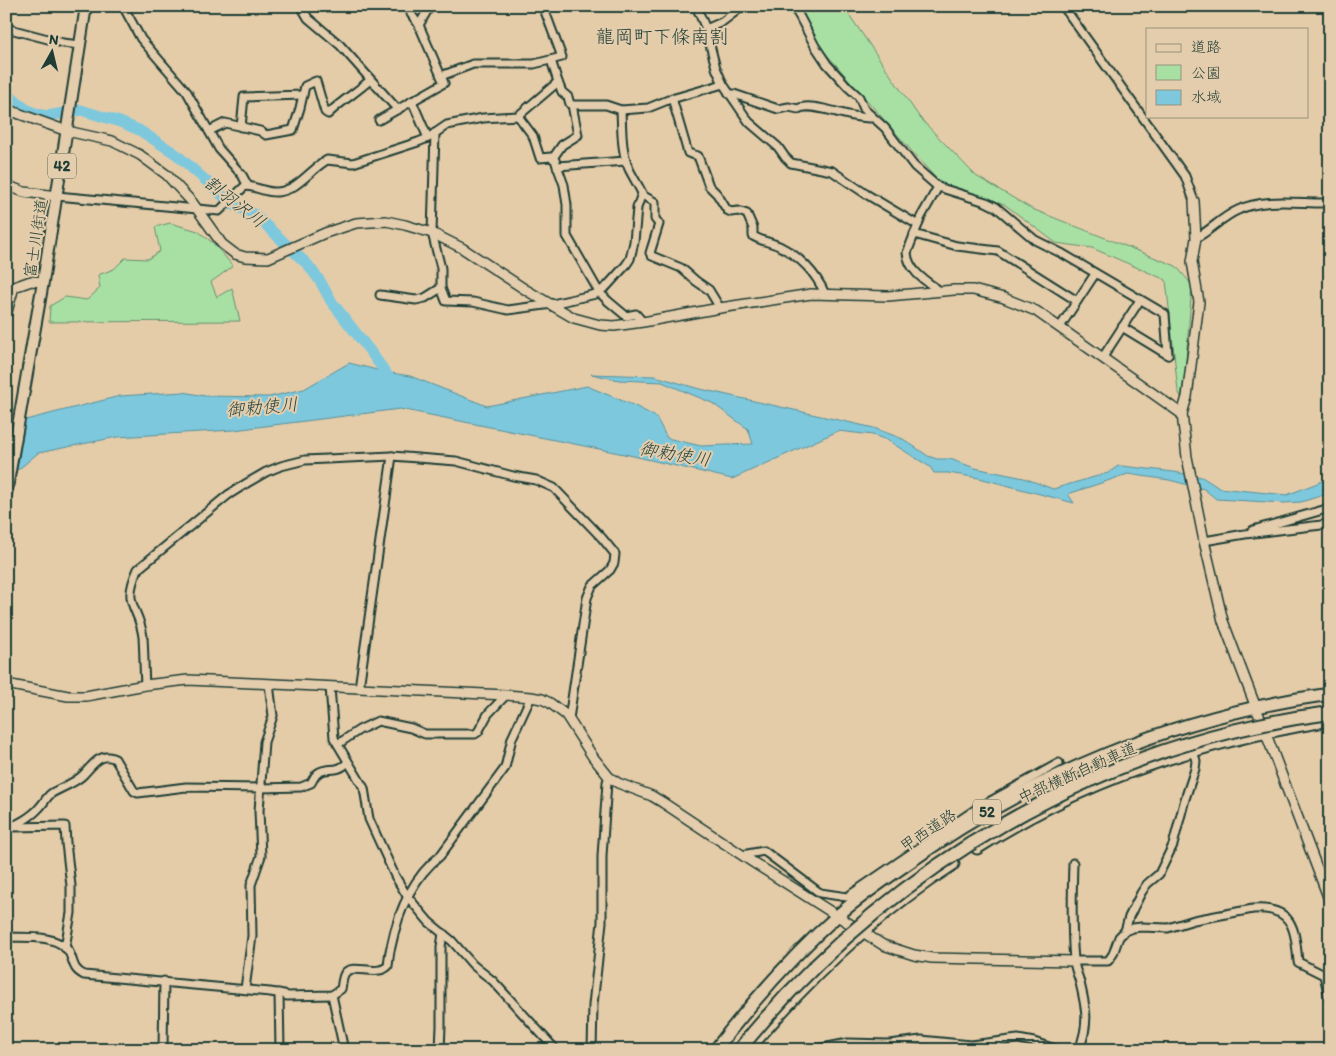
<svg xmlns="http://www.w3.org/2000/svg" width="1336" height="1056" viewBox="0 0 1336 1056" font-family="Itim,'Klee One',sans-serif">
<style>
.green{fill:#a8e0a4;stroke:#648e6c}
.water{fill:#7dc8dd;stroke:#579099}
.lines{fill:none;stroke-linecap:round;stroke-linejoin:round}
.river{stroke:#7dc8dd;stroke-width:11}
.minor-casing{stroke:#1f3d34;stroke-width:11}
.tertiary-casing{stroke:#1f3d34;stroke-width:12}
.primary-casing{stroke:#1f3d34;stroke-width:14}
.trunk-casing{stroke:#1f3d34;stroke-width:15}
.minor{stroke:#e4cdad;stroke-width:7}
.tertiary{stroke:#e4cdad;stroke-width:9}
.primary{stroke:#e4cdad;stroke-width:10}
.trunk{stroke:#e4cdad;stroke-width:11}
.motorway-bridge-casing{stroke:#1f3d34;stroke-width:16;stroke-linecap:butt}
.motorway-bridge{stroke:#e4cdad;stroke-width:12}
.labels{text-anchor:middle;stroke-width:4;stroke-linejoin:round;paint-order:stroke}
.shield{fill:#e4cdad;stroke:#5a6858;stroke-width:1}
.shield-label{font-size:15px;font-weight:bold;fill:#1f3d34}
.street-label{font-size:16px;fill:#1f3d34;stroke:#e4cdad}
.water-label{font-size:18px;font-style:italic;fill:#24443c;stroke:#e4cdad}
.quarter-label{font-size:19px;fill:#1f3d34;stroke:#e4cdad}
</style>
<rect width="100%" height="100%" fill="#e5cca9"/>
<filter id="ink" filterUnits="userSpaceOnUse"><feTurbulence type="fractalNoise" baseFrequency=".02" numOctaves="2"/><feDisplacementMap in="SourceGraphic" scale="10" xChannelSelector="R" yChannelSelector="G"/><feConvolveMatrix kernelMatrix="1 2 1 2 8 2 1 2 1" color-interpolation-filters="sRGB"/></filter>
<g filter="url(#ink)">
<g class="green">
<polygon points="784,6 843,6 920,118 976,176 1032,209 1176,266 1192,285 1185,372 1181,397 1178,391 1166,280 1092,248 1056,243 1004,204 939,182"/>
<polygon points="170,223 198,231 213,243 233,266 211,282 217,297 232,288 240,321 49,322 50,306 65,297 87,300 100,288 98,275 114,269 125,258 148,259 160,251 155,227"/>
</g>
<polygon class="water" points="349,363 385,372 410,376 487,406 587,386 635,406 656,417 667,438 701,446 753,444 748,429 712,403 662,382 619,380 591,374 655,376 696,388 874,428 903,439 928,456 937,459 950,459 975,468 1024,478 1053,489 1108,473 1118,466 1122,466 1174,472 1202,477 1219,488 1287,495 1330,478 1330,493 1301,502 1284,503 1216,499 1204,489 1169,480 1128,474 1068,494 1074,503 979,478 948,473 934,473 930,467 887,440 873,435 838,431 732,479 629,455 400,409 234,430 117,437 38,453 19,469 6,473 6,425 120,396 183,392 205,396 269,397 304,389"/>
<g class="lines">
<polyline class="river" points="6,93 26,109 37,114 47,116 81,110 120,122 139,130 176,154 233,205 254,214 308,265 320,281 331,301 370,351 393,383"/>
<defs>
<g id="minor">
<polyline points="123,6 141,39 187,92 219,149 242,175 248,186"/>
<polyline points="301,6 308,18 340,45 398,110"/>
<polyline points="696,6 706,29 716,68 723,84 749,122 778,147 785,157 791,163 832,171 866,194 918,225"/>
<polyline points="794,6 815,46 827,64 848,87 859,97 864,109 885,128 914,166 938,187 986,202 996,207 1035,240 1063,254 1165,314 1168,355"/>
<polyline points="1063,6 1185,176 1194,201"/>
<polyline points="419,25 430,6"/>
<polyline points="6,28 63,43 80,45"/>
<polyline points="706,29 722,22 743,6"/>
<polyline points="551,60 558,82 562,92 568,97 570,104 573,105 606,105 621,110 648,108 668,100 723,84"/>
<polyline points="441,76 473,64 534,64 562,57 543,6"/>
<path d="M729 94H734L778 109 789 107 798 109C809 102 840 114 853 116 859 117 866 118 873 118"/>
<path d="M672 98 688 153 698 156 709 186 717 194 727 210 731 212 738 211 747 214 753 228V236C761 241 770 242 779 246 799 256 816 273 825 294"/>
<polyline points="412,101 428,138"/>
<polyline points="518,116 533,136 540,158 551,157 555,160 564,185 567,205 567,236 599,292 608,301 626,316 636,314 643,322"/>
<polyline points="379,120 444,83 419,25 411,14"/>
<polyline points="241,127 244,97 303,95"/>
<path d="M209 131 225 123 260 131 266 135 293 130 300 108 305 86 316 81 325 112 328 114C341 101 357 92 370 80"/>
<path d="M435 133 432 233 441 268V288L446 301 473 302 508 310 552 304 596 294 607 286 626 265 630 259 634 242 637 208 642 193C638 185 633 177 629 169 621 151 622 130 621 110"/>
<polyline points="553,158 562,145 578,135 572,105"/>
<polyline points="557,166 626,161"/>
<path d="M938 187 921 217 907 253C909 272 926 281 940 291"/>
<polyline points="642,195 655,202 655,219 659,224 650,253 652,256 681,268 696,281 709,290 720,308"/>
<path d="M57 196 219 211 245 186C256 186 266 193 277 192 297 191 311 169 327 160L353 163 418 142 428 138 447 125 483 118 518 116 558 82"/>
<polyline points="914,234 957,246 998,251 1077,301"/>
<path d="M1196 238C1211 230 1222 217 1238 210 1265 197 1300 204 1330 203"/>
<polyline points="380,295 416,300 425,298 441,288"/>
<polyline points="1060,327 1095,274"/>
<polyline points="1122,327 1168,355"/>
<polyline points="1103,357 1140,300"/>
<polyline points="1253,530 1330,508"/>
<polyline points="1204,541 1245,534 1330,524"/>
<path d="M145 685C144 669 144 653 143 637 139 605 121 606 138 569L228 495 247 483 266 472 281 466 305 460 392 456 456 461 513 476 536 480 554 488 602 538 615 554 614 563 610 570 592 586 587 598 569 719"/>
<polyline points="330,687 334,738 364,788 369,819 395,876 407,896 429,922 452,941 473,965 493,981 556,1050"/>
<polyline points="359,688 392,456"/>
<polyline points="338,744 359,730 378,721 411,728 425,734 475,734 478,732 488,714 506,695"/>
<polyline points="14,827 65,826 66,843 71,886 71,913 65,948"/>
<path d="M6 828C18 825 32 816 39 808 44 803 47 796 52 793 62 787 75 783 83 775 92 766 101 751 115 759L134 791 138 793 186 787 261 788 301 787 311 783C313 780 314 776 318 773 328 766 337 774 348 762"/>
<polyline points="742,855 764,851 820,893 847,897 976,809 1059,763"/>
<path d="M1073 863C1072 895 1071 928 1074 960 1074 966 1077 973 1079 979 1086 1007 1090 1022 1079 1050"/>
<path d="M1125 931 1133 928 1141 927 1168 928 1194 920 1253 909C1294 906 1295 930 1298 962L1324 975 1330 1002"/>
<path d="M6 937C25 938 53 934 67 949 75 959 70 968 84 975L270 992 284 994 287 996 332 995 341 989C342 985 342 977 345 973 353 963 377 977 388 966 389 960 389 953 391 947 398 912 412 878 440 856L505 768 512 738 531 697"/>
<polyline points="1074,961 1108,961 1113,954 1119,937 1125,931 1129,917 1141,893 1147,884 1159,874 1173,845 1185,799 1195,769 1196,761 1193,750"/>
<polyline points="245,989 252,936 251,885 261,856 259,811 264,742 273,716 269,684"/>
<polyline points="279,993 280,1050"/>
<polyline points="332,995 344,1050"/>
<polyline points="163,1050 164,981"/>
<polyline points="440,1050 441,1026 441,947 443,933"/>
<polyline points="592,1050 593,1005 602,922 602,856 607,782 609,777"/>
<polyline points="812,1050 848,1043 889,1044 921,1040 971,1045 1018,1039 1034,1042 1058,1050"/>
</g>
<g id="tertiary">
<polyline points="6,109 67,131 112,141 140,155 167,175 176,185 192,202 222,244 235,254 245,257 268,258 325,233 356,223 386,221 405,225 432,233 462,248 526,290 574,318 600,325 614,326 643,322 720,308 811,294 888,296 954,290 973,290 1004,298 1036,311 1182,414"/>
<polyline points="6,185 24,192 57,196"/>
<polyline points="1194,201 1196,238 1192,262 1199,302 1187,397 1182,414 1187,457 1204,541 1223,621 1330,902"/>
<polyline points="6,315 14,287 31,281 43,282"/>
<polyline points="6,684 68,696 86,696 145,685 188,680 506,695 531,697 542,699 550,703 566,715 593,757 609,777 618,783 652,796 662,802 751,861 883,945 914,955 932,958 1074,961"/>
</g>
<polyline id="primary" points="6,494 43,282 86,6"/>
<g id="trunk">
<path d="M977 848C1083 779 1206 740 1330 720"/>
<path d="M715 1050C752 1002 792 956 837 916 858 898 881 882 904 866 1030 776 1175 715 1330 694"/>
<path d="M748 1050C807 979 875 914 953 864"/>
</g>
</defs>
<use href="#minor" class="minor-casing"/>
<use href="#tertiary" class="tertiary-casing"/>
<use href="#primary" class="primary-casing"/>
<use href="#trunk" class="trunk-casing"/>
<use href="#minor" class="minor"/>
<use href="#tertiary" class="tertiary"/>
<use href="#primary" class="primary"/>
<use href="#trunk" class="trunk"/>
<defs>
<path id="motorway-bridge" d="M739 1050C884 870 1099 742 1330 713"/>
</defs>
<use href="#motorway-bridge" class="motorway-bridge-casing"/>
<use href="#motorway-bridge" class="motorway-bridge"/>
</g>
</g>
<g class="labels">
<g class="shield">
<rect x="48" y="153.5" width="28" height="25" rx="4"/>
<rect x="973" y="799.5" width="28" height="25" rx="4"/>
</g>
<g class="shield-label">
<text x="62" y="171">42</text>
<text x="987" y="817">52</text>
</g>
<g class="street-label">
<text transform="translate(35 238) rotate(-81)" y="6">富士川街道</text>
<text transform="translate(1077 772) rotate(-24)" y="6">中部横断自動車道</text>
<text transform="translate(928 830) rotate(-34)" y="6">甲西道路</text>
</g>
<g class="water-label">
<text transform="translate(235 202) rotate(38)" y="6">割羽沢川</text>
<text transform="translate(262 407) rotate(-5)" y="6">御勅使川</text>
<text transform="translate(675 454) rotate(10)" y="6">御勅使川</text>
</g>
<g class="quarter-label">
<text x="662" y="43">龍岡町下條南割</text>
</g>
</g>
<rect width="1336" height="1056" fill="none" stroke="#e4cdad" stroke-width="25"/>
<rect x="12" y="12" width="1311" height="1031" fill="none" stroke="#1f3d34" stroke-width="2" filter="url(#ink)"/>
<rect x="1146" y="28" width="162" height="90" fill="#e4cdad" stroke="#95937d"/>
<rect x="1156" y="44" width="25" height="8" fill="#e4cdad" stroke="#95937d"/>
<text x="1191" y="52" font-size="15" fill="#1f3d34">道路</text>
<rect x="1156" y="65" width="25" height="15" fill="#a8e0a4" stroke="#95937d"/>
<text x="1191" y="78" font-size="15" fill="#1f3d34">公園</text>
<rect x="1156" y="90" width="25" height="15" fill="#7dc8dd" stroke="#95937d"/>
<text x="1191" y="102" font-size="15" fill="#1f3d34">水域</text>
<g transform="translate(52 52) rotate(8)" stroke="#e4cdad" stroke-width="4" paint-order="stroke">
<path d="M0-4L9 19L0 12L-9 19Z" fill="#1f3d34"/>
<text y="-8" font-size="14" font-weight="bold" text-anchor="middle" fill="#1f3d34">N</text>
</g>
</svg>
